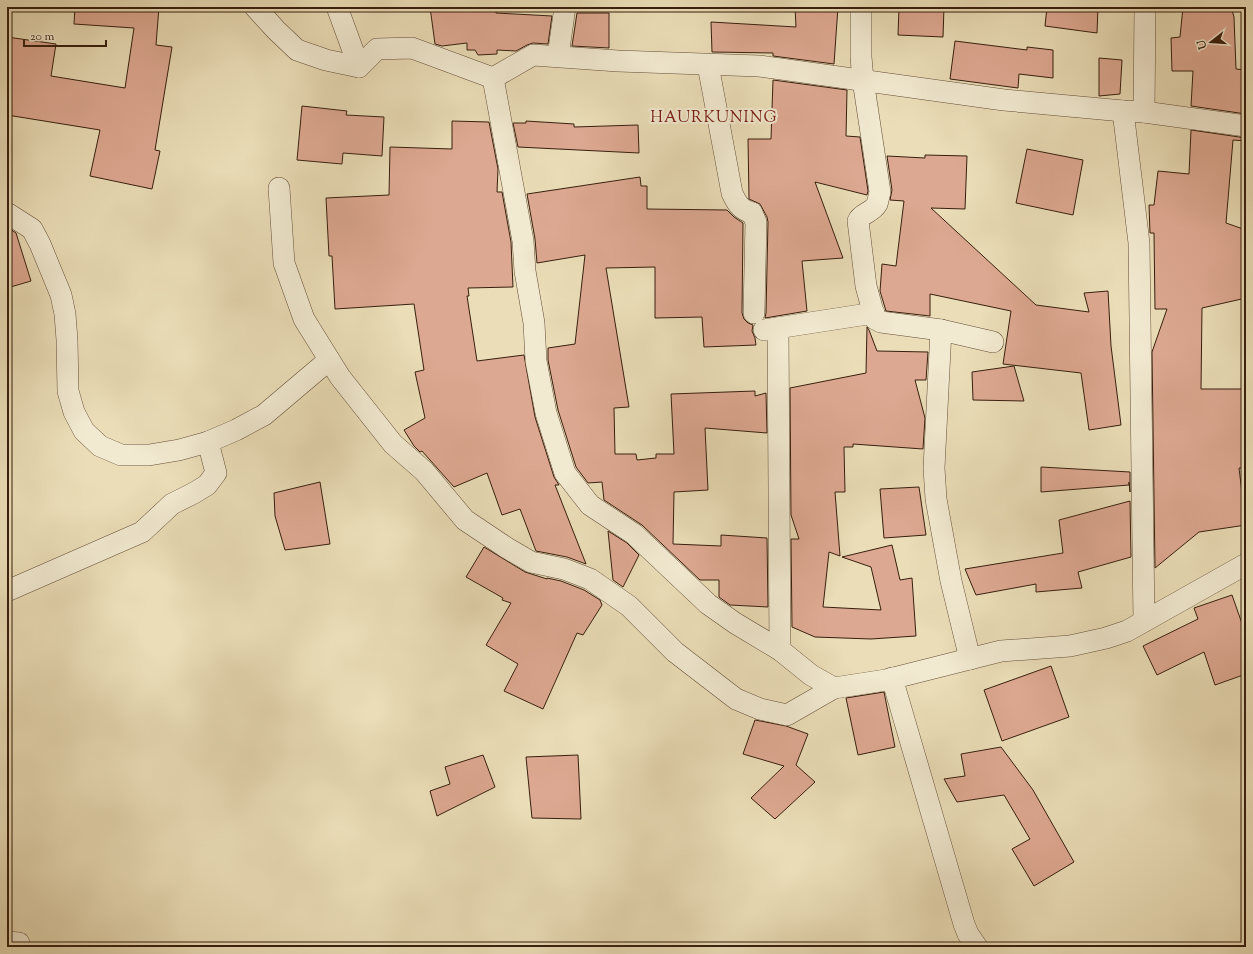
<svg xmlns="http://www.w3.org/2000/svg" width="1253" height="954" viewBox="0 0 1253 954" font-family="'Sorts Mill Goudy',serif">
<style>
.building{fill:#dda891;stroke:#371f0d}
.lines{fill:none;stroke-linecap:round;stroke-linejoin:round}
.minor-casing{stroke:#644e38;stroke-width:22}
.minor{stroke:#f1e9d0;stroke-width:21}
.labels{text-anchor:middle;stroke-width:4;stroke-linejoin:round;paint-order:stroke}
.quarter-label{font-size:16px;letter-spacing:1px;fill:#7a1f14;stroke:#f1e9d0}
</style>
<rect width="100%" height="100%" fill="#eaddb7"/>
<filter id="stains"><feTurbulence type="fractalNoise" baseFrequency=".005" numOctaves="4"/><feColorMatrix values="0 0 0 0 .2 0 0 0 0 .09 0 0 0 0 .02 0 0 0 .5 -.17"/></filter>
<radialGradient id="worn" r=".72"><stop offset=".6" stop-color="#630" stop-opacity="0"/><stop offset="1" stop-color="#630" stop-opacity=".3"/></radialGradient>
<g class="building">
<polygon points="75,7 159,7 156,45 172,47 155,150 160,151 152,189 90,176 100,130 7,115 7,37 56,44 51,76 125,88 134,28 74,24"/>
<polygon points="430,7 486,7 486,11 496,11 496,13 552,16 548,44 533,43 527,45 516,51 497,50 497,54 478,55 475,50 467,50 467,43 442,46 435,44"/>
<polygon points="795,7 838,7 834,64 773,56 773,53 712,52 711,22 796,27"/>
<polygon points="899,7 944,7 943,37 898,35"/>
<polygon points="1047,7 1098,7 1097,33 1045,26"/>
<polygon points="1183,7 1231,7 1234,17 1236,69 1246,70 1246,114 1191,106 1193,71 1172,71 1171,38 1180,37"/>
<polygon points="577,13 609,13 609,48 572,46"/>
<polygon points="955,41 1027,50 1027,47 1053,50 1053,78 1019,74 1018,88 950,79"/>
<polygon points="1099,58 1122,60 1120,94 1099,96"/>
<polygon points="773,80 847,90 846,136 860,137 868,191 867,195 815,182 843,258 802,261 807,311 765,318 766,313 768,222 767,217 760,204 749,199 748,139 771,139"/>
<polygon points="302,106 347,111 346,115 384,117 382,156 343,153 342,164 297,160"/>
<polygon points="452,121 489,122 498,169 497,192 502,192 511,242 513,287 468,288 469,296 467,296 477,361 524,355 535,417 554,477 559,485 555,485 586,564 567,557 536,551 520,509 502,515 487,473 454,487 422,451 420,452 414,446 404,430 425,418 415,372 424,370 414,304 335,309 332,256 329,256 326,198 389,195 390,147 452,149"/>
<polygon points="526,121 574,124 574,127 638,125 639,153 518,147 513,123 526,123"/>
<polygon points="1191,130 1246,138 1246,141 1233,140 1226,223 1246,230 1246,298 1202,308 1201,389 1246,389 1246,468 1239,468 1246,525 1199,532 1155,568 1152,352 1167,309 1155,309 1154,233 1150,233 1149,205 1154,205 1158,171 1189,174"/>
<polygon points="1027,149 1083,160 1073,215 1016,203"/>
<polygon points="925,155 967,156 965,209 931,208 1036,305 1089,312 1084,293 1108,291 1111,346 1121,425 1089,430 1081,373 1003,364 1011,311 930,294 930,316 886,311 880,291 882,264 896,266 904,201 890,200 892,190 887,156 925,158"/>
<polygon points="640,177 641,186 647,186 647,209 727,210 734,217 743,223 742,313 744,319 748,323 753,325 752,331 755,338 756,345 704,347 702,317 655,318 655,267 606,268 629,407 614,408 615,454 636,454 637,460 656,458 656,454 674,454 671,394 755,391 755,396 766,393 767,433 705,428 708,490 674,492 673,544 721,546 721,535 767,538 768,607 730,605 719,597 719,580 700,580 642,525 604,500 602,482 588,483 576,467 558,410 548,360 548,348 575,344 585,255 537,263 535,239 527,194"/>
<polygon points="7,227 16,233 31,281 7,288"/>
<polygon points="867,327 869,330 877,351 928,352 926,380 915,380 925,418 923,449 853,444 853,447 844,447 845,492 835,492 840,556 829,552 823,607 881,610 871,567 842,557 892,545 900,580 912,578 916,636 871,639 815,637 792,627 791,539 799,539 791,515 790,388 866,373"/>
<polygon points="1014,366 1024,401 973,400 972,372"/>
<polygon points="1041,467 1130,472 1130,492 1129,482 1129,485 1041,492"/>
<polygon points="320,482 330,544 285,550 275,516 274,493"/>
<polygon points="919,487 926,535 884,538 880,489"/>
<polygon points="1130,501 1131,557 1078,572 1082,588 1036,592 1036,584 976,595 965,569 1063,553 1059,520"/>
<polygon points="608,531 627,543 639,555 623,587 613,580"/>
<polygon points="484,547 525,572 547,579 547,578 561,581 584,590 600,600 602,605 583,635 577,633 543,709 504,691 518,664 486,645 511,603 502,600 503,598 466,577"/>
<polygon points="1232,595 1246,635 1246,674 1215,685 1204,652 1157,675 1143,646 1198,619 1194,608"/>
<polygon points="1051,666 1069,717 1002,741 984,690"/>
<polygon points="884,692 895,747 858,755 846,698"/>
<polygon points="755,720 786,726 808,734 796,765 815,782 775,819 751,798 784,766 743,754"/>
<polygon points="1001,747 1033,790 1074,862 1034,886 1012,849 1030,839 1004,795 957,802 944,779 965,776 961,754"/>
<polygon points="483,755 495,787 437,816 430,791 450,784 445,767"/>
<polygon points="578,755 581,819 532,818 526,757"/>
</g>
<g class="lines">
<defs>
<g id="minor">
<polyline points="255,7 276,30 297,50 326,60 359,67 377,49 412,48 493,78 533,55 618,61 759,66 1004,100 1123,111 1144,112 1246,126"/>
<polyline points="337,7 359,67"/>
<path d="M861 7V57L863 80 880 192C879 196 878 201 877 204 872 213 861 213 858 221L866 286 875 319 881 322 941 330 993 342"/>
<polyline points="558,56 565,7"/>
<path d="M708 65 732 193C737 204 741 210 752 213L756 222 754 313"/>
<polyline points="493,78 523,241 525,271 534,323 536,361 546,413 565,473 590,505 634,534 708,604 735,623 780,650 811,675 834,688 886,680 1001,651 1070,646 1106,638 1127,631 1246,564"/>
<polyline points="1123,111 1139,243 1144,621"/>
<polyline points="1144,112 1145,7"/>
<polyline points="279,188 284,263 304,319 340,377 393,444 424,471 465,520 507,548 531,562 564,569 590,579 629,606 675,652 736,699 760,709 787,715 834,688"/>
<polyline points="7,213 32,229 40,244 61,295 65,314 67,340 68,391 74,412 84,431 100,446 121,455 149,455 179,450 208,442 236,430 264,415 329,360"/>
<polyline points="778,328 780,650"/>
<polyline points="764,330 874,313"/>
<polyline points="941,330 934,468 936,499 951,581 970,659"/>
<polyline points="7,591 142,532 172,504 194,493 207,485 216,473 208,442"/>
<polyline points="892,678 964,924 968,934 977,947"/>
<polyline points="7,942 19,943"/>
</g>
</defs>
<use href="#minor" class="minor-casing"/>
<use href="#minor" class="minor"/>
</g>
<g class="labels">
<g class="quarter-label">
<text x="714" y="122">HAURKUNING</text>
</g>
</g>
<rect width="1253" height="954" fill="none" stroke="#eaddb7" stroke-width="24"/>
<rect x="8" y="8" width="1237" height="938" fill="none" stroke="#371f0d" stroke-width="2"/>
<rect x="12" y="12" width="1229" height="930" fill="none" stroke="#371f0d"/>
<g transform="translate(1211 42) rotate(253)" stroke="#f1e9d0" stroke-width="3" paint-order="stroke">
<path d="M0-3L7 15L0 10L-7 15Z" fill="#371f0d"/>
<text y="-6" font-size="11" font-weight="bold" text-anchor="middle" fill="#371f0d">U</text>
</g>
<path d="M24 40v6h82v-6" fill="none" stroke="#371f0d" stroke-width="2"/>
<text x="30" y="40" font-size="12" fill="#371f0d" stroke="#f1e9d0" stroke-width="3" paint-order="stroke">20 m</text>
<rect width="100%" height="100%" filter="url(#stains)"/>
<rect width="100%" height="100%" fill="url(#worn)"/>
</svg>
